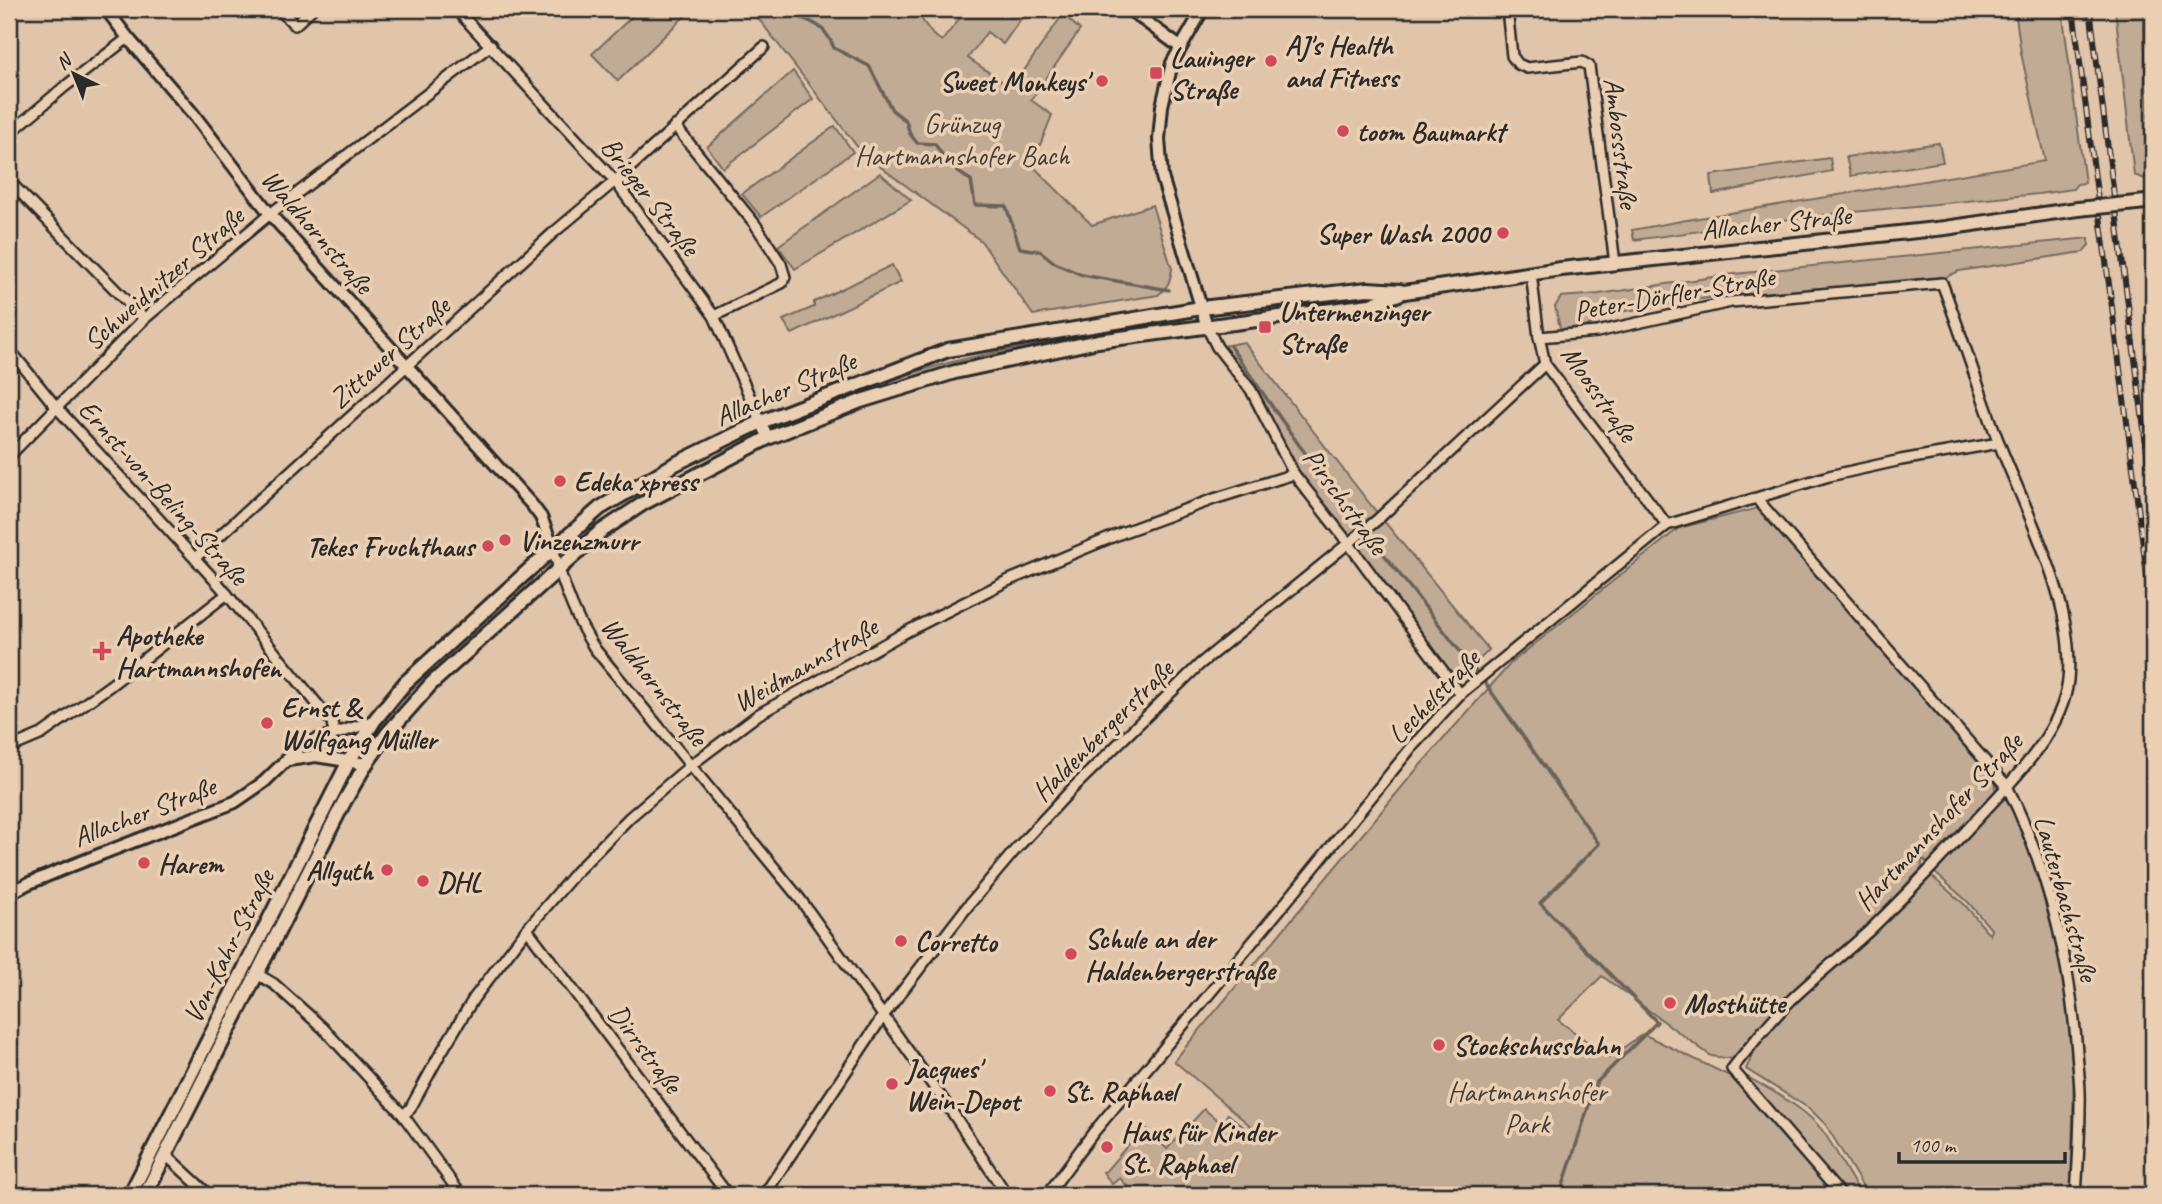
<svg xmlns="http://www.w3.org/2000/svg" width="2162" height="1204" viewBox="0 0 2162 1204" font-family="Caveat,sans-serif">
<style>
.green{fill:#c1ab95;stroke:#766b60;stroke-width:2}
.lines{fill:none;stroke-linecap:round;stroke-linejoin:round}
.stream{stroke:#6b6258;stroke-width:3.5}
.minor-casing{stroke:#2b2b2b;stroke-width:14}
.tertiary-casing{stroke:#2b2b2b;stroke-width:16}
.secondary-casing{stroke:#2b2b2b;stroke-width:18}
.minor{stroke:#ebcfb2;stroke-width:9}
.tertiary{stroke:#ebcfb2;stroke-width:10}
.secondary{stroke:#ebcfb2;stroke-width:12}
.rail-casing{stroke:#2b2b2b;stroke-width:6}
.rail{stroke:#ebcfb2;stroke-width:3.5;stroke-dasharray:10;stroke-linecap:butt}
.secondary-bridge-casing{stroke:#2b2b2b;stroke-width:18;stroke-linecap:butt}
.secondary-bridge{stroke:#ebcfb2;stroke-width:12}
.poi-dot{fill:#d1495b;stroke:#ebcfb2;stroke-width:2.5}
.labels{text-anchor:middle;stroke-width:7;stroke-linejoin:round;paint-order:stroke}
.poi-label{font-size:28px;font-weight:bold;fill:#2b2b2b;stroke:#ebcfb2;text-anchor:start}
.park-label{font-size:28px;fill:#423e3b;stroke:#ebcfb2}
.street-label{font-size:28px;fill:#2b2b2b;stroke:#ebcfb2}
</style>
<rect width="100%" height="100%" fill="#e0c5aa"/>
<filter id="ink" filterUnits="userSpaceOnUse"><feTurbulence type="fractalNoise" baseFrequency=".0143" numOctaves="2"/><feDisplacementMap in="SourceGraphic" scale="14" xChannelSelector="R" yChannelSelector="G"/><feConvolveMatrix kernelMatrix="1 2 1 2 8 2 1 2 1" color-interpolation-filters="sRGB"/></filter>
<g filter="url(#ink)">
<g class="green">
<polygon points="640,9 692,9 618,81 592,54"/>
<path d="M751 9H927L920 17 933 35 942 41 967 9H1028L1003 44 987 32 968 58 1012 88 1063 14 1080 30 1031 100 1052 115 1032 165 1092 225 1152 205 1172 269C1170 282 1168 287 1158 295L1033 315 981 241 863 154Z"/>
<polygon points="2015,9 2062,9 2085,183 2077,184 2073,189 2038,194 1813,216 1634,240 1632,230 1681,221 2045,161 2021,53"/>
<polygon points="2115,9 2143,9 2150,160 2153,160 2153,178 2145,179 2134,175"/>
<polygon points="793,71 813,99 723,168 707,147"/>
<polygon points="835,126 853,152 761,217 742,194"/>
<polygon points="1939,143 1943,162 1851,176 1846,157"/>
<polygon points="1830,158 1832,171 1713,194 1711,175"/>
<polygon points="880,173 911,200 795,269 778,246"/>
<polygon points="2089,238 2089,245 2083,252 1959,271 1942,279 1721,296 1607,314 1586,327 1561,332 1555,307 1561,297 1599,294 1734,274"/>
<polygon points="892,265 901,282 792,334 783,320 814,307 814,302"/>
<path d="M1184 320 1185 323 1067 340 1055 347 798 423 795 417C847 398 899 375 952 362 1029 344 1106 332 1184 320Z"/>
<polygon points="1244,342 1370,504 1489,650 1458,681 1338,524 1296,471 1253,386 1223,346"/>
<polygon points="1758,508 1984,766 1996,782 1995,792 2009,802 2032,857 2056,941 2068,1004 2074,1072 2071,1195 1868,1195 1826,1125 1810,1109 1746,1069 1759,1041 1812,986 1929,874 1965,905 1990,935 1991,929 1968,902 1934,872 1935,871 1922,858 1922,868 1866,927 1783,1002 1755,1032 1733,1059 1711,1056 1602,976 1558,1020 1609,1058 1643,1034 1738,1080 1836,1195 1135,1195 1120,1178 1112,1184 1103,1172 1106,1171 1144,1126 1167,1149 1204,1109 1221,1123 1228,1114 1252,1134 1259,1133 1174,1061 1416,770 1511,663 1679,528"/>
<path d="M531 579 532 582 467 640 460 654 376 744 366 748C408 682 473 631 531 579Z"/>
<path d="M1748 1077C1773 1092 1804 1107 1822 1130 1838 1151 1847 1175 1862 1195H1845L1746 1080Z"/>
</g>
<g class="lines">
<g class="stream">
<path d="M784 9C807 24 822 18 834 48L869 66 892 110 906 121 910 134 917 143 935 144C944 159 955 172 971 180L975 205 1006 206 1020 248 1040 251 1055 263 1082 275 1169 290"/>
<polyline points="1230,346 1299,445 1359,522"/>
<polyline points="1372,539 1477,673"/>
<polyline points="1483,680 1599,844 1540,903 1657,1022 1596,1083 1560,1195"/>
</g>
<defs>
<g id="minor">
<polyline points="279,9 295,25 312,9"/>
<polyline points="456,9 615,181 714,316 768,438"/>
<polyline points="1507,9 1512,56 1518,64 1527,68 1582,62 1589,66 1615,263"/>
<polyline points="675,126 755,224 781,264 785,277 782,283 714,316"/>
<polyline points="9,134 63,88 128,38"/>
<polyline points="9,181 144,319"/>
<polyline points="1531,273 1539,337 1545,364 1667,525"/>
<polyline points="1207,327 1217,347 1251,390 1294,474 1349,544 1460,694"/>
<path d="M1539 337 1597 332 1731 302 1942 283C1962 336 1979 390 1999 443 2026 512 2076 604 2068 680 2063 732 2011 782 1977 819 1942 857 1907 894 1870 930 1844 954 1816 976 1791 1000 1769 1022 1751 1045 1732 1069L1841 1195"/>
<polyline points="9,349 57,408 221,587 332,722 334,734"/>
<polyline points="9,456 144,319 270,214 491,45"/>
<path d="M1757 499 2007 786C2048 869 2070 960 2077 1052 2078 1069 2081 1087 2080 1105 2080 1135 2078 1165 2076 1195"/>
<path d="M553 548C562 582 575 619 595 649L800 899 954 1115 1007 1195"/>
<polyline points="195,558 552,234 615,181 764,47"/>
<polyline points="9,748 42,734 111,685 227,594"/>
<polyline points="527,929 728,1195"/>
<polyline points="257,974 274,984 323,1028 403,1115 461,1195"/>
<polyline points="403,1115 410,1109 439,1056 474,998 527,929 576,872 630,817 691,765 759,714 906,632 1007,581 1124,532 1214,499 1294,474"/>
<polyline points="166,1155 209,1195"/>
<polyline points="764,1195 883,1016 967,907 1016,849 1073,788 1200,664 1377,520 1545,364"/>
<polyline points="1047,1195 1093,1133 1286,902 1411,748 1460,694 1667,525 1829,476 1901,460 1999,443"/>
</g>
<g id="tertiary">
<polyline points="106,9 128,38 194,115 270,214 532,505 541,517 553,548"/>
<polyline points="1129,9 1180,47"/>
<polyline points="1203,9 1172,63 1162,106 1159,139 1162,177 1207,327"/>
<polyline points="288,760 316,756 366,764"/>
<polyline points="9,894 27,884 73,865 235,802 264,782 302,745 374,721"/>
</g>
<g id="secondary">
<polyline points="130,1195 349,761 374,721 405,683 529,570 600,508 675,464 761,422 948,350 1201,308 1368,289 1400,291"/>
<polyline points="145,1195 344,802 366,764 387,734 431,684 600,532 644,503 768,438 861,401 955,372 1098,341 1370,305 1404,292 1561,269 1945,228 2078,209"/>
</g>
</defs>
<use href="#minor" class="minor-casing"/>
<use href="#tertiary" class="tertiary-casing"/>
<use href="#secondary" class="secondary-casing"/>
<use href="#minor" class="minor"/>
<use href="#tertiary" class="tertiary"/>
<use href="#secondary" class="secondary"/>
<defs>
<g id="rail">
<polyline points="2073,9 2153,621"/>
<polyline points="2090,9 2153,499"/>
</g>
</defs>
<use href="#rail" class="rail-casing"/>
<use href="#rail" class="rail"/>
<defs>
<polyline id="secondary-bridge" points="2078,209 2146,202"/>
</defs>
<use href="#secondary-bridge" class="secondary-bridge-casing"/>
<use href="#secondary-bridge" class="secondary-bridge"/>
</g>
</g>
<g class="poi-dot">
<circle cx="1271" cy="61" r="7"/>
<rect x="1149" y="66" width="14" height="14" rx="3.5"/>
<circle cx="1102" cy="81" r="7"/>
<circle cx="1343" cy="131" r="7"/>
<circle cx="1503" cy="233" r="7"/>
<rect x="1258" y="320" width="14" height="14" rx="3.5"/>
<circle cx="560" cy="481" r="7"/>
<circle cx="505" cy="540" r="7"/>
<circle cx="488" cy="546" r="7"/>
<path d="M98.5 640.5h7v7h7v7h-7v7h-7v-7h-7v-7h7z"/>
<circle cx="267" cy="723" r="7"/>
<circle cx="144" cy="863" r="7"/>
<circle cx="387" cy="870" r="7"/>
<circle cx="423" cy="881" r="7"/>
<circle cx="901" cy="941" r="7"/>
<circle cx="1071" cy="954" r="7"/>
<circle cx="1670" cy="1003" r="7"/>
<circle cx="1439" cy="1045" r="7"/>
<circle cx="892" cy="1084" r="7"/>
<circle cx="1050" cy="1091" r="7"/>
<circle cx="1107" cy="1147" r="7"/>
</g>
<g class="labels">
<g class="poi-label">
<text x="1285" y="55">AJ's Health<tspan x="1285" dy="32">and Fitness</tspan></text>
<text x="1170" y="67">Lauinger<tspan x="1170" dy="32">Straße</tspan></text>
<text x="1088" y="91" text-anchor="end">Sweet Monkeys'</text>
<text x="1357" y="141">toom Baumarkt</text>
<text x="1489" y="243" text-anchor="end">Super Wash 2000</text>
<text x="1279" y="321">Untermenzinger<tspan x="1279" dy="32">Straße</tspan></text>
<text x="574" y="491">Edeka xpress</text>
<text x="519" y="550">Vinzenzmurr</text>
<text x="474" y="556" text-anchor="end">Tekes Fruchthaus</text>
<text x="116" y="645">Apotheke<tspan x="116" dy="32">Hartmannshofen</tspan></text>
<text x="281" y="717">Ernst &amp;<tspan x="281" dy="32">Wolfgang Müller</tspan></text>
<text x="158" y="873">Harem</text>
<text x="373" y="880" text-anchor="end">Allguth</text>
<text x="437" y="891">DHL</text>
<text x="1085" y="948">Schule an der<tspan x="1085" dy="32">Haldenbergerstraße</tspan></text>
<text x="915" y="951">Corretto</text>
<text x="1684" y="1013">Mosthütte</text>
<text x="1453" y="1055">Stockschussbahn</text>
<text x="906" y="1078">Jacques'<tspan x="906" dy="32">Wein-Depot</tspan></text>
<text x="1064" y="1101">St. Raphael</text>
<text x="1121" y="1141">Haus für Kinder<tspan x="1121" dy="32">St. Raphael</tspan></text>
</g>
<g class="park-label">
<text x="962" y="133">Grünzug<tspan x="962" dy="32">Hartmannshofer Bach</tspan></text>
<text x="1527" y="1101">Hartmannshofer<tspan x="1527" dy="32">Park</tspan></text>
</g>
<g class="street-label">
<text transform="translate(1622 143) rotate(83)" y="10">Ambossstraße</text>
<text transform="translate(651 196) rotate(52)" y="10">Brieger Straße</text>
<text transform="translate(1776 222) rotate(-6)" y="10">Allacher Straße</text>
<text transform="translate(318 231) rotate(49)" y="10">Waldhornstraße</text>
<text transform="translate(163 278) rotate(-41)" y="10">Schweidnitzer Straße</text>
<text transform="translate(1674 293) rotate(-10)" y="10">Peter-Dörfler-Straße</text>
<text transform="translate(389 352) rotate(-42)" y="10">Zittauer Straße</text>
<text transform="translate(785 388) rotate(-23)" y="10">Allacher Straße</text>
<text transform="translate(1600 393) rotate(55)" y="10">Moosstraße</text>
<text transform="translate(164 492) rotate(48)" y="10">Ernst-von-Beling-Straße</text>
<text transform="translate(1346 501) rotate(54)" y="10">Pirschstraße</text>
<text transform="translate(805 664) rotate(-30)" y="10">Weidmannstraße</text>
<text transform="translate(655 681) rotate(52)" y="10">Waldhornstraße</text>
<text transform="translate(1433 696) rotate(-46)" y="10">Lechelstraße</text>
<text transform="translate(1102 730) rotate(-45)" y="10">Haldenbergerstraße</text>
<text transform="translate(144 811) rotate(-21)" y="10">Allacher Straße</text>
<text transform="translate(1938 821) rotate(-47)" y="10">Hartmannshofer Straße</text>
<text transform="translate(2067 898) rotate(74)" y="10">Lauterbachstraße</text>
<text transform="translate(228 946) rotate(-63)" y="10">Von-Kahr-Straße</text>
<text transform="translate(646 1048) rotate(53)" y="10">Dirrstraße</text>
</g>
</g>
<rect width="2162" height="1204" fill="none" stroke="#ebcfb2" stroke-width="35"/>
<rect x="18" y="18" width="2127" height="1169" fill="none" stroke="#2b2b2b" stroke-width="2.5" filter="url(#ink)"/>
<g transform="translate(74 74) rotate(317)" stroke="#ebcfb2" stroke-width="5" paint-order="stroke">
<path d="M0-5L12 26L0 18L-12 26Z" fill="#2b2b2b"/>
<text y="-10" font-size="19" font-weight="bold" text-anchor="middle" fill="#2b2b2b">N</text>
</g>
<path d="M1899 1152v10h166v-10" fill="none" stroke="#2b2b2b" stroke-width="3.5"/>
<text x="1910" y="1152" font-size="21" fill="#2b2b2b" stroke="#ebcfb2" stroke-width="5" paint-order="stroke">100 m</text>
</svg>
